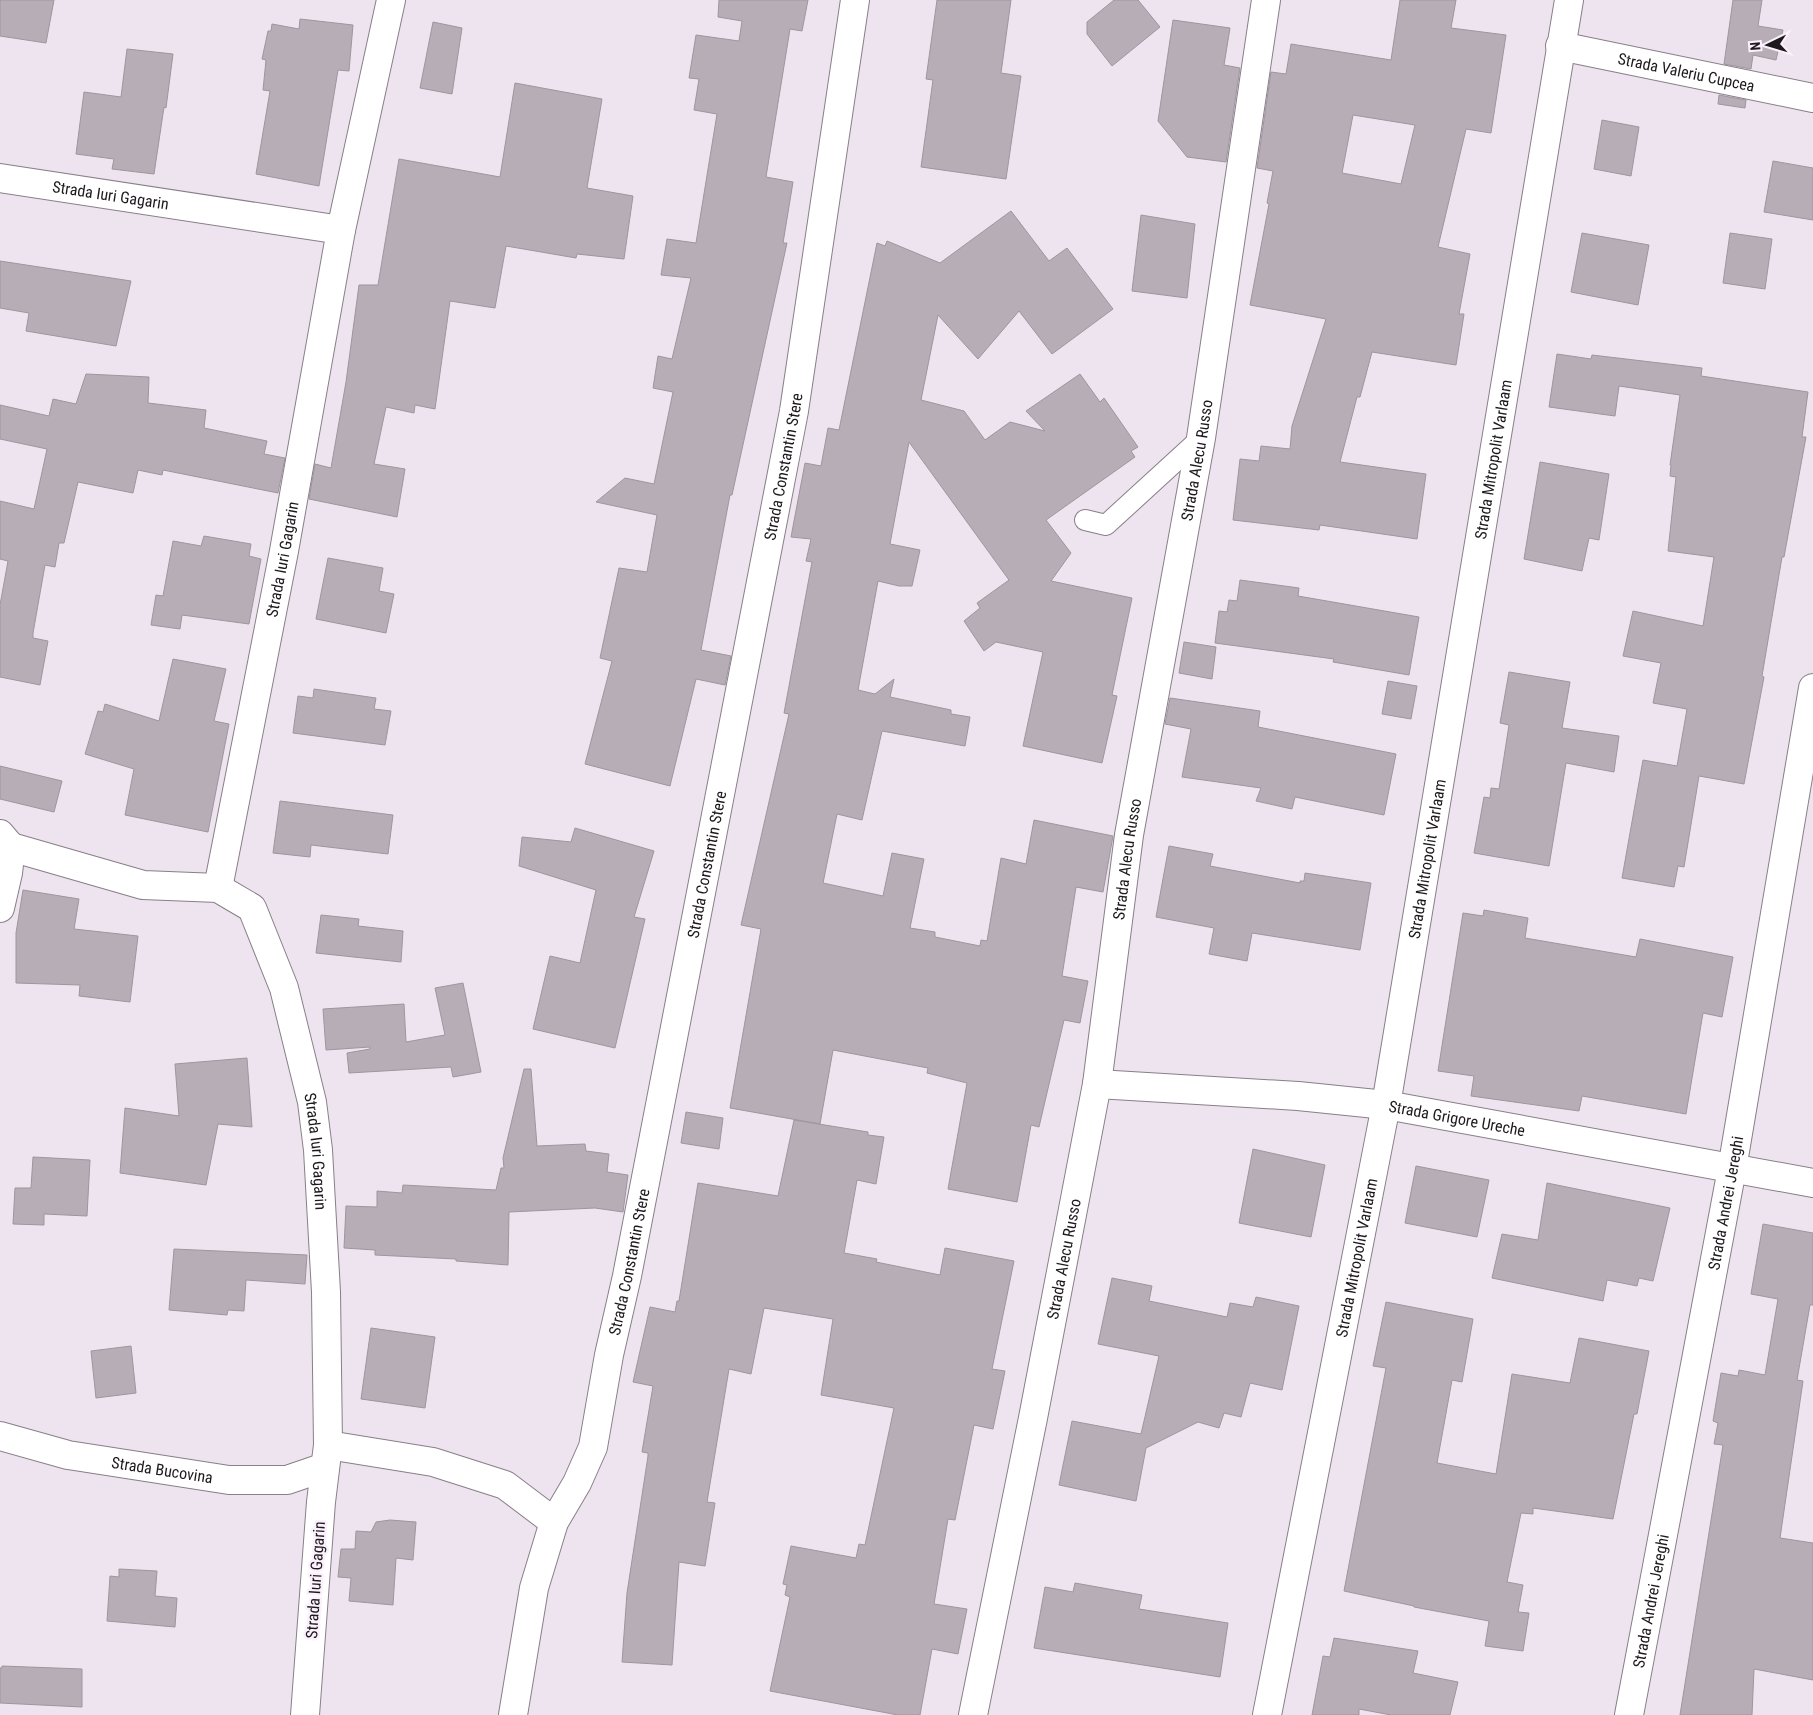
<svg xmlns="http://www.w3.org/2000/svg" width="1813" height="1715" viewBox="0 0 1813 1715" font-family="'Roboto Condensed',sans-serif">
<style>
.building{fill:#b7adb7;stroke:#9e959f;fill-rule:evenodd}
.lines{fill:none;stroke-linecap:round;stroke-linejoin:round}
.lane-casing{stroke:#887f88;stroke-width:22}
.street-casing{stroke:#887f88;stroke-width:30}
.lane{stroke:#fff;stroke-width:20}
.street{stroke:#fff;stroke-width:28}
.labels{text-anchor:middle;stroke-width:5;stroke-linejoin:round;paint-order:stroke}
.street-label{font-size:16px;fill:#1d191d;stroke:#fbf1fc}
</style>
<rect width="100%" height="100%" fill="#eee4ef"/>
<g class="building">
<polygon points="0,0 54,0 46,43 0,36"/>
<polygon points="719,0 808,0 802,31 790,29 766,177 793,182 783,243 787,243 732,495 730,495 701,650 731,656 725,685 696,679 670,786 585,764 612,661 600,658 619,568 647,572 657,515 596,502 625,478 654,484 673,392 653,388 658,356 672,359 691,278 661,275 667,239 696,243 717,114 694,110 699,79 689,78 696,35 739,41 742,21 718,17"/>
<polygon points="937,0 1011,0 1001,73 1021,76 1006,179 921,167 933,80 926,79"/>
<polygon points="1114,0 1138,0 1160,27 1112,66 1087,34 1087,22"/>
<path d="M1400 0H1456L1451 28 1506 35 1491 133 1466 129 1438 247 1470 254 1459 314H1464L1456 365 1372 352 1360 397H1357L1340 462 1426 474 1417 539 1320 525 1319 530 1233 520 1240 459 1259 461 1261 446 1290 449 1292 426 1326 319 1250 305 1269 204 1267 203 1273 171 1257 168 1271 72 1286 74 1291 44 1391 60ZM1353 115 1415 125 1401 184 1342 173Z"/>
<polygon points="1733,0 1762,0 1758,26 1783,30 1776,60 1753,55 1751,69 1724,64"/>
<polygon points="300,19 353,25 349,71 338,70 319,186 256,174 270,91 263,90 266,60 262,59 268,31 271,31 272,24 299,29"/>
<polygon points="1173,20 1230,28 1224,65 1240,68 1226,162 1187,157 1158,121"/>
<polygon points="433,22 462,28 452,94 420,88"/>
<polygon points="127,49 173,54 166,108 164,107 154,174 112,169 114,159 76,154 84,92 121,97"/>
<polygon points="515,83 602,99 587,188 633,196 624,259 577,254 576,258 506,246 495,308 450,301 435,409 415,405 414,413 386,407 374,464 405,469 397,517 309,499 315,464 331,468 346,382 359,285 378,285 399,159 500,177"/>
<polygon points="1719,95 1746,100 1745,108 1718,104"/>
<polygon points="1602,120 1639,127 1631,176 1594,169"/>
<polygon points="1773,161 1813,168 1813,220 1764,212"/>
<polygon points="1011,211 1049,261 1067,248 1113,309 1052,354 1019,311 978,359 938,315 921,400 964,411 985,440 1010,422 1045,431 1026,411 1080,374 1100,402 1104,398 1138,447 1131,451 1135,457 1046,520 1071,553 1051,581 1132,598 1112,695 1117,696 1102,763 1023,746 1043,652 996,642 984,651 964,621 980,608 977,603 1009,580 909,442 890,544 920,550 912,586 899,586 878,581 858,690 875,694 894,679 890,697 951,710 951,714 970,717 965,746 882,731 862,820 837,814 823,883 883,896 892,853 924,859 910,928 935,932 935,937 980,946 981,940 987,941 1001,858 1026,864 1034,820 1113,836 1103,892 1076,887 1062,976 1088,981 1080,1023 1064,1020 1039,1127 1031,1125 1017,1202 948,1189 967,1083 927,1073 928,1068 833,1050 820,1124 730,1108 761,929 741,925 789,714 784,713 812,562 806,561 811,539 791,537 805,463 821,466 828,428 839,430 877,243 885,246 887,241 940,263"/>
<polygon points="1141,215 1195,224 1187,298 1132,291"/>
<polygon points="1582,233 1649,245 1638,305 1571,292"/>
<polygon points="1730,233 1772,239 1765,289 1723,283"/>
<polygon points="0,261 131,281 116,346 26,331 29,313 0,308"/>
<polygon points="1557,354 1591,359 1592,355 1702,368 1701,376 1808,392 1802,437 1806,437 1784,557 1782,557 1762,676 1764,677 1744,784 1699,776 1684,867 1678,866 1674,887 1622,878 1643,760 1677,766 1687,709 1653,703 1661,663 1623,656 1633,611 1703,626 1714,557 1668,551 1676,477 1670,476 1671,465 1670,465 1680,395 1619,386 1615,416 1549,407"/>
<polygon points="86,374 149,377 148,403 206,410 204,428 267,441 264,454 285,458 278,493 163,470 162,475 138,470 133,493 78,482 64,543 59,543 55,567 45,565 33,633 33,638 48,641 40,685 0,677 0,605 8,561 0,559 0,501 34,509 47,449 0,439 0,405 49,416 53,399 76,404"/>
<polygon points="1540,462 1609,474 1599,540 1589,538 1582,571 1524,559"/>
<polygon points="204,536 251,544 249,556 261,559 249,624 182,615 180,629 151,625 156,595 163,596 173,541 201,546"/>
<polygon points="328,558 383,568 379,591 394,594 386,633 316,619"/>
<polygon points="1240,580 1299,588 1298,596 1419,617 1409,675 1333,662 1334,659 1215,643 1219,611 1227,612 1229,600 1237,601"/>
<polygon points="1184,642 1216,647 1212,679 1179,673"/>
<polygon points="173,659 226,669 214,721 229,724 208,832 125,815 134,769 85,754 98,711 103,712 105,704 159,721"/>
<polygon points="1509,672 1570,682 1562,728 1619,736 1614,772 1566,763 1549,866 1474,853 1484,797 1490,798 1491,788 1499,789 1509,725 1500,723"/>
<polygon points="1388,681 1417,686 1411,719 1382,714"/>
<polygon points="314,689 376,698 374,709 391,711 385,745 293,733 298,696 313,698"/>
<polygon points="1170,698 1260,711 1258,727 1396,754 1384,815 1295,797 1292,809 1256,801 1261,788 1182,777 1191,729 1165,724"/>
<polygon points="0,766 62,781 54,812 0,799"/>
<polygon points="280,801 393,815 388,854 311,845 310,857 273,853"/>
<polygon points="575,828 654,851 634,917 645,919 615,1048 533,1029 550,956 580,963 596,890 519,866 522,837 571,842"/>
<polygon points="1169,846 1213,854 1210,866 1300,883 1300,881 1304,881 1305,873 1371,883 1360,950 1252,933 1247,961 1209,954 1214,928 1156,917"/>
<polygon points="23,890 79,899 74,929 138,936 130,1002 79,996 80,985 16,983 16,933"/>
<polygon points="1484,910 1528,918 1525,938 1636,957 1640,939 1733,957 1722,1017 1703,1013 1686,1114 1582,1096 1579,1111 1471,1096 1474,1076 1438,1071 1463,913 1483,916"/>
<polygon points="321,915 359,919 358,926 403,931 401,962 316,953"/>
<polygon points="463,983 481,1072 453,1077 451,1067 349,1073 347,1053 370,1049 370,1047 326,1050 323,1009 404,1004 406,1042 445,1035 435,988"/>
<polygon points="247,1058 252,1127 218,1124 206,1185 120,1173 125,1108 179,1116 175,1064"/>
<polygon points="524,1069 531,1069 537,1146 585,1144 586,1151 609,1154 607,1172 628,1175 623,1212 595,1208 509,1212 508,1265 456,1261 456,1259 375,1255 375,1250 344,1248 346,1206 377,1207 377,1191 402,1193 403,1185 496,1190 501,1168 504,1168 503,1158"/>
<polygon points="686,1112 723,1118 719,1149 681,1143"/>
<polygon points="794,1120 868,1132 868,1135 884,1137 876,1184 857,1180 844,1253 877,1259 876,1262 940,1275 945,1248 1014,1261 992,1369 1005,1371 993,1429 974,1425 955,1520 948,1519 934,1604 967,1609 958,1654 932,1649 920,1715 898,1715 770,1691 790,1597 785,1595 787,1585 783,1584 791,1546 856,1558 859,1544 865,1545 894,1408 821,1395 833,1319 764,1308 751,1374 729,1369 707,1502 715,1503 705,1566 679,1562 672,1665 622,1662 627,1593 648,1456 648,1453 642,1452 653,1386 633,1382 650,1307 675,1312 677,1301 679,1301 698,1183 778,1196"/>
<polygon points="1253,1149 1325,1165 1311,1237 1239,1223"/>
<polygon points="33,1157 90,1160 87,1216 44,1214 44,1225 13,1224 15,1188 31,1188"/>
<polygon points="1416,1166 1489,1180 1477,1237 1405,1223"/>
<polygon points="1547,1183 1670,1208 1653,1281 1639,1278 1637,1286 1607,1280 1603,1301 1492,1278 1502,1234 1538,1240"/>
<polygon points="1763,1224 1813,1233 1813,1305 1810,1305 1797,1380 1803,1381 1780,1538 1813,1543 1813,1680 1754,1669 1752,1715 1680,1715 1723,1445 1714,1444 1718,1423 1713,1421 1721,1373 1738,1376 1739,1370 1765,1375 1778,1299 1751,1294"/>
<polygon points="174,1249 307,1255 305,1284 246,1280 244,1311 228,1310 227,1315 169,1310"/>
<polygon points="1112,1278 1152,1286 1149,1301 1227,1317 1230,1303 1253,1307 1256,1297 1299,1306 1282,1390 1250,1383 1241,1417 1224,1413 1219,1428 1198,1422 1146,1448 1136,1501 1059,1485 1072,1421 1141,1434 1159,1356 1098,1344"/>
<polygon points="1386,1302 1473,1319 1462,1382 1452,1380 1437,1463 1496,1474 1512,1374 1570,1383 1579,1338 1649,1351 1637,1414 1634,1414 1613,1519 1533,1508 1533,1514 1521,1513 1507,1582 1523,1585 1518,1612 1529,1613 1523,1651 1485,1646 1489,1621 1414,1607 1414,1606 1344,1591 1386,1368 1373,1366"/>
<polygon points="371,1328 435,1337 425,1408 361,1399"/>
<polygon points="131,1346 136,1393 96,1398 91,1351"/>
<polygon points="390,1520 416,1522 413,1560 396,1558 393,1605 349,1601 351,1578 338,1577 341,1549 355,1549 356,1531 371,1532 376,1522"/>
<polygon points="119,1569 157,1571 155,1596 177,1598 175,1627 107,1621 110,1576 119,1577"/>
<polygon points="1075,1583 1142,1595 1139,1609 1228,1623 1220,1677 1034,1648 1045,1587 1073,1592"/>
<polygon points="1334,1638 1418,1651 1413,1673 1458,1682 1450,1715 1391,1715 1359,1709 1359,1715 1312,1715 1323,1656 1330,1657"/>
<polygon points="2,1666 82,1669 82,1707 0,1703 0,1668 2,1668"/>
</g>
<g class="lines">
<defs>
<polyline id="lane" points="1085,520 1106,525 1201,438"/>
<g id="street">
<path id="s1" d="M1560 46 1813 98"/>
<path id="s2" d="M0 178 341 230"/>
<path id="s3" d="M11 847 143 885 218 888 252 908 284 988 312 1102 318 1150 326 1292 328 1445 321 1502 305 1715"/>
<path id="s4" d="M218 888 284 551 341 230 391 0"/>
<polyline points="0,908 8,873 11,847 0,834"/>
<path id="s5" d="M1097 1084 1298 1096 1386 1105 1813 1183"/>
<path id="s6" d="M0 1436 68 1455 229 1480H287L325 1467"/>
<polyline points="328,1445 433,1462 505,1485 554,1522"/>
<path id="s7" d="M513 1715 534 1588 554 1522 577 1483 593 1447 609 1355 627 1276 794 411 855 0"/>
<path id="s8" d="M973 1715 1033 1418 1097 1084 1129 835 1201 438 1266 0"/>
<path id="s9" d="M1267 1715 1386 1105 1569 0"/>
<path id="s10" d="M1629 1715 1732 1169 1813 688"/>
</g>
</defs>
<use href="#lane" class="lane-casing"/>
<use href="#street" class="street-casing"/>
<use href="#lane" class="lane"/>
<use href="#street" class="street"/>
</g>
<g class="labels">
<g class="street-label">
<text dy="6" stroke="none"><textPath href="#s1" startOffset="129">Strada Valeriu Cupcea</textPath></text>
<text dy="6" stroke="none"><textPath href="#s2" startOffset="112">Strada Iuri Gagarin</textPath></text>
<text dy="6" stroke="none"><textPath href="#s9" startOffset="1276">Strada Mitropolit Varlaam</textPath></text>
<text dy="6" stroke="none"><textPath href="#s8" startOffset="1275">Strada Alecu Russo</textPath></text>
<text dy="6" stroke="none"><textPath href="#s7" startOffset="1281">Strada Constantin Stere</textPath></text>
<text dy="6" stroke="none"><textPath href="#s4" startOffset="335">Strada Iuri Gagarin</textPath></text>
<text dy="6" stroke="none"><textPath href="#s8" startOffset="870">Strada Alecu Russo</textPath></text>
<text dy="6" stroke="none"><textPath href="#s9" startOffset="871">Strada Mitropolit Varlaam</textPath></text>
<text dy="6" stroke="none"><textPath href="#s7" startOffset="876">Strada Constantin Stere</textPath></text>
<text dy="6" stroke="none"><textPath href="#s5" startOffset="362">Strada Grigore Ureche</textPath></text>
<text dy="6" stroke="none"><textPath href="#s3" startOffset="505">Strada Iuri Gagarin</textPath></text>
<text dy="6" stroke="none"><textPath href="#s10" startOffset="521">Strada Andrei Jereghi</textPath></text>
<text dy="6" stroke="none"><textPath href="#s9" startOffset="466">Strada Mitropolit Varlaam</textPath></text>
<text dy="6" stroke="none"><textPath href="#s8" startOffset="465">Strada Alecu Russo</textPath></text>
<text dy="6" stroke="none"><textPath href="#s7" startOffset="471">Strada Constantin Stere</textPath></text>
<text dy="6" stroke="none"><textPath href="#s6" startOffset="166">Strada Bucovina</textPath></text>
<text transform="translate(315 1580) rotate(-86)" y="6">Strada Iuri Gagarin</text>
<text dy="6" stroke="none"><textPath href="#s10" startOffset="116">Strada Andrei Jereghi</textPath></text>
</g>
</g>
<g transform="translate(1768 45) rotate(265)" stroke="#fbf1fc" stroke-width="4" paint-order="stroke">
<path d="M0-4L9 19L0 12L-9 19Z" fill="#1d191d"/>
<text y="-8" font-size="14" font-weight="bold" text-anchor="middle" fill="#1d191d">N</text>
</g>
</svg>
